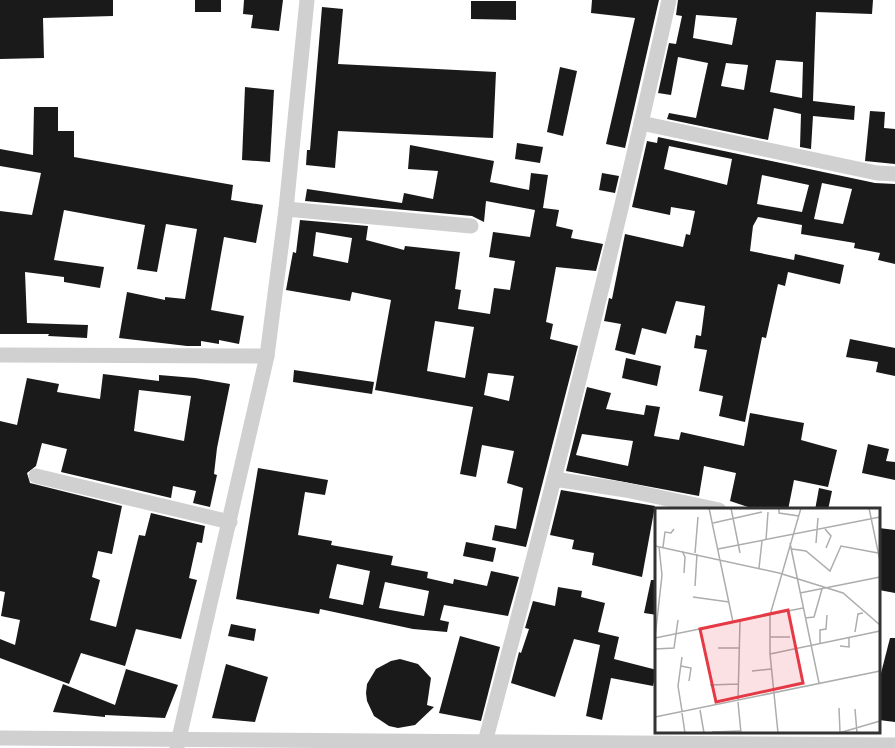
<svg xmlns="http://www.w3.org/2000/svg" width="895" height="748" viewBox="0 0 895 748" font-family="Roboto,sans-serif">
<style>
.building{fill:#1a1a1a;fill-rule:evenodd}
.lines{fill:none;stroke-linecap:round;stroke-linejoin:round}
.street{stroke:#d0d0d0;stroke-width:15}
.inset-road{fill:none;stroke:#adadad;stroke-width:1.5}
.view{fill:#e63946;fill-opacity:0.15;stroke:#e63946;stroke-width:3}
.inset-edge{fill:none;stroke:#333;stroke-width:3}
</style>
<rect width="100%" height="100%" fill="#fff"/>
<g class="building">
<polygon points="0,0 113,0 113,16 43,18 44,58 0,59"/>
<rect x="195" y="0" width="26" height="12"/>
<polygon points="244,0 283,0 279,31 251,28 253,15 243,14"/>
<polygon points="592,0 659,0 625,148 606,144 635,18 591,13"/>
<path d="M678 0H873L872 14 816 12 813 101 855 106 854 120 813 116 811 149 800 147 801 114 774 108 768 140 667 119 669 113 696 118 708 63 678 57 671 95 658 93 669 43 676 44 682 16 676 15ZM696 15 737 18 732 45 693 38ZM776 60 803 62 802 98 770 92ZM726 63 748 65 744 90 721 86Z"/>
<polygon points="471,1 516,1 516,20 471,19"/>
<polygon points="322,7 343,9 338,64 496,72 493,138 338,131 335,168 306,165 307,150 310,150"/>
<polygon points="560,67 577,71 563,136 547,132"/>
<polygon points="245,87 274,90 270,162 242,160"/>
<polygon points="34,107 58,107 58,131 74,131 74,157 233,185 231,200 263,205 256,243 224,237 211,310 244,316 239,344 219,340 219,344 201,341 201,346 187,346 119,338 127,292 165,300 165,297 185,299 197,229 166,224 157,272 137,269 145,225 64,210 54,260 104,267 100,288 64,282 64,277 25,272 27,323 88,325 87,338 48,336 49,334 0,334 0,211 32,215 41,173 0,166 0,149 33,155"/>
<polygon points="870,111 885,112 884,128 895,129 895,164 865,161"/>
<path d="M658 137 875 183 895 184V264L878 260 880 253 854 248 855 243 801 234 802 225 758 217 753 226 750 251 794 260 795 254 844 265 840 284 788 272 785 286 778 284 766 338 762 337 745 422 719 416 723 396 699 391 707 350 694 348 696 335 701 336 705 306 676 301 666 334 642 328 635 355 615 350 621 324 604 321 609 298 612 299 625 234 683 247 686 234 690 235 695 211 671 207 670 215 632 207 647 141 657 143ZM669 146 732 159 727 185 664 169ZM762 175 809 185 802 212 757 204ZM822 183 852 189 843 224 814 219Z"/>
<polygon points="517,143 543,147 540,163 515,159"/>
<path d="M410 145 494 161 490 182 529 190 531 173 548 175 543 208 559 210 556 226 573 230 571 238 603 244 596 271 556 267 546 322 553 324 550 339 578 346 526 547 492 540 495 525 516 529 523 488 507 483 514 451 482 445 476 477 460 474 473 407 375 390 391 300 352 292 350 301 286 290 293 252 296 253 300 220 368 226 366 240 404 250 405 246 460 252 455 289 461 290 458 309 490 314 494 288 510 290 515 261 489 257 493 232 530 237 535 210 486 201 484 222 472 216 305 201 307 189 402 203 404 193 433 199 438 171 408 169ZM316 232 352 238 348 263 313 256ZM435 321 474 327 465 378 427 371ZM488 373 514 376 509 401 484 395Z"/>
<polygon points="602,173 619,176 615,193 599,190"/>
<polygon points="850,339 895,348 895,376 876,372 878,362 846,357"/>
<polygon points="626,358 661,366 657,386 622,378"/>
<polygon points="294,370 374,382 372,394 293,382"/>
<path d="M103 374 159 381V375L195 378 230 384 217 448 214 474 217 475 210 507 193 503 196 491 173 486 171 498 61 472 67 449 42 443 36 466 27 473 30 483 122 506 112 554 98 551 92 577 100 580 90 620 116 627 139 535 145 536 151 513 205 526 202 543 197 542 189 578 197 580 181 639 136 629 125 666 81 653 69 684 0 658V639L15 645 20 620 1 616 5 592 0 591V421L17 425 27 378 59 384 57 392 100 399ZM139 390 191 396 184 441 134 431Z"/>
<path d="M587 387 611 393 606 409 644 415 646 405 660 407 654 436 679 440 681 432 744 446 750 413 804 423 801 440 837 450 828 487 794 480 788 510H757L730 501 736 473 704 466 699 496 566 471ZM582 434 633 441 628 466 576 455Z"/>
<polygon points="868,444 889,449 886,461 895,462 895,480 862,473"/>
<path d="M258 468 328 480 325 495 305 492 298 535 332 541 331 545 393 556 391 565 428 572 427 578 453 584 454 579 487 586 491 571 519 577 508 616 444 605 440 620 449 622 447 632 413 629 320 609 319 614 236 599ZM337 564 370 571 363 605 329 598ZM385 582 429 591 424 616 379 608Z"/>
<polygon points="819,488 832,491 828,510 815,510"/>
<polygon points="561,490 655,506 642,577 592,565 594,553 572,549 574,540 550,535"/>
<polygon points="879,528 895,530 895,593 879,590"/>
<polygon points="466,542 496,548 493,562 463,556"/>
<polygon points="651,580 657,580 657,615 644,613"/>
<polygon points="558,587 582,591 581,597 605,603 598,632 619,637 614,659 657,670 653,686 611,678 602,720 586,716 600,645 574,639 555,697 511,683 519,652 521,653 529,629 525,628 533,601 555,606"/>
<polygon points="231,624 256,629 254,641 228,636"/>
<polygon points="460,636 500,647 481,721 439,713"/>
<polygon points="890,638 895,638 895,722 879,720 879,681"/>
<polygon points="400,659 418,664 431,678 427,705 434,707 415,725 398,728 389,726 374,716 367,701 366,693 367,684 376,669 391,661"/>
<polygon points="226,664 268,677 255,722 212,718"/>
<polygon points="126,669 178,685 165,718 105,715 105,717 53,712 63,684 115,705"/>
</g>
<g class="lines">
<g class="street">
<polyline points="641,123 877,173 895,174"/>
<polyline points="286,209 471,226"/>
<polyline points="0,355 267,356"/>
<polyline points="36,476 230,522"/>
<polyline points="554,479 626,490 719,510"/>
<polyline points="0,738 895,745"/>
<path d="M485 742C551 496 614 249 669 0"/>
<polyline points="177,747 267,356 286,209 307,0"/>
</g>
</g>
<g transform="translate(655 508)">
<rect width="225" height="225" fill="#fff"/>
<path class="inset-road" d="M54 0 78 114M76 0 85 45M124 0V5L144 8M214 0 225 53M58 15 107 4M170 21 176 28 171 40M111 32 113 4M135 35 164 175M161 35 163 10M0 38 124 65 188 85 225 117M8 39 10 24 16 25 19 21M63 41 225 9M137 41 151 43 175 63 186 38 223 45M27 43 30 49 29 65M40 45 43 9M104 60 107 33M40 78 42 46M145 85 225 69M38 89 74 94M150 110 159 109 167 81M200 124 203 106 208 105M115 129H135M0 130 148 100M0 130 7 67 4 39M165 136V122L171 121 172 107M185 138 194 139V129M63 140H84M0 141 19 140 23 112M115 146 225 123M27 149 23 178 27 203M26 158 36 160 34 173M97 163 116 161M55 177 83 176M83 192 85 113M83 194 86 225M184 200 185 224M200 201 202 225M45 202 49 225M27 205 30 225M0 209 225 163M57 224 85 223M123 225 115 146V107L146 0M184 225 225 213"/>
<path class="view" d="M133 102 148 175 61 194 45 121Z"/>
<rect width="225" height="225" class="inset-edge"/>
</g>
</svg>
